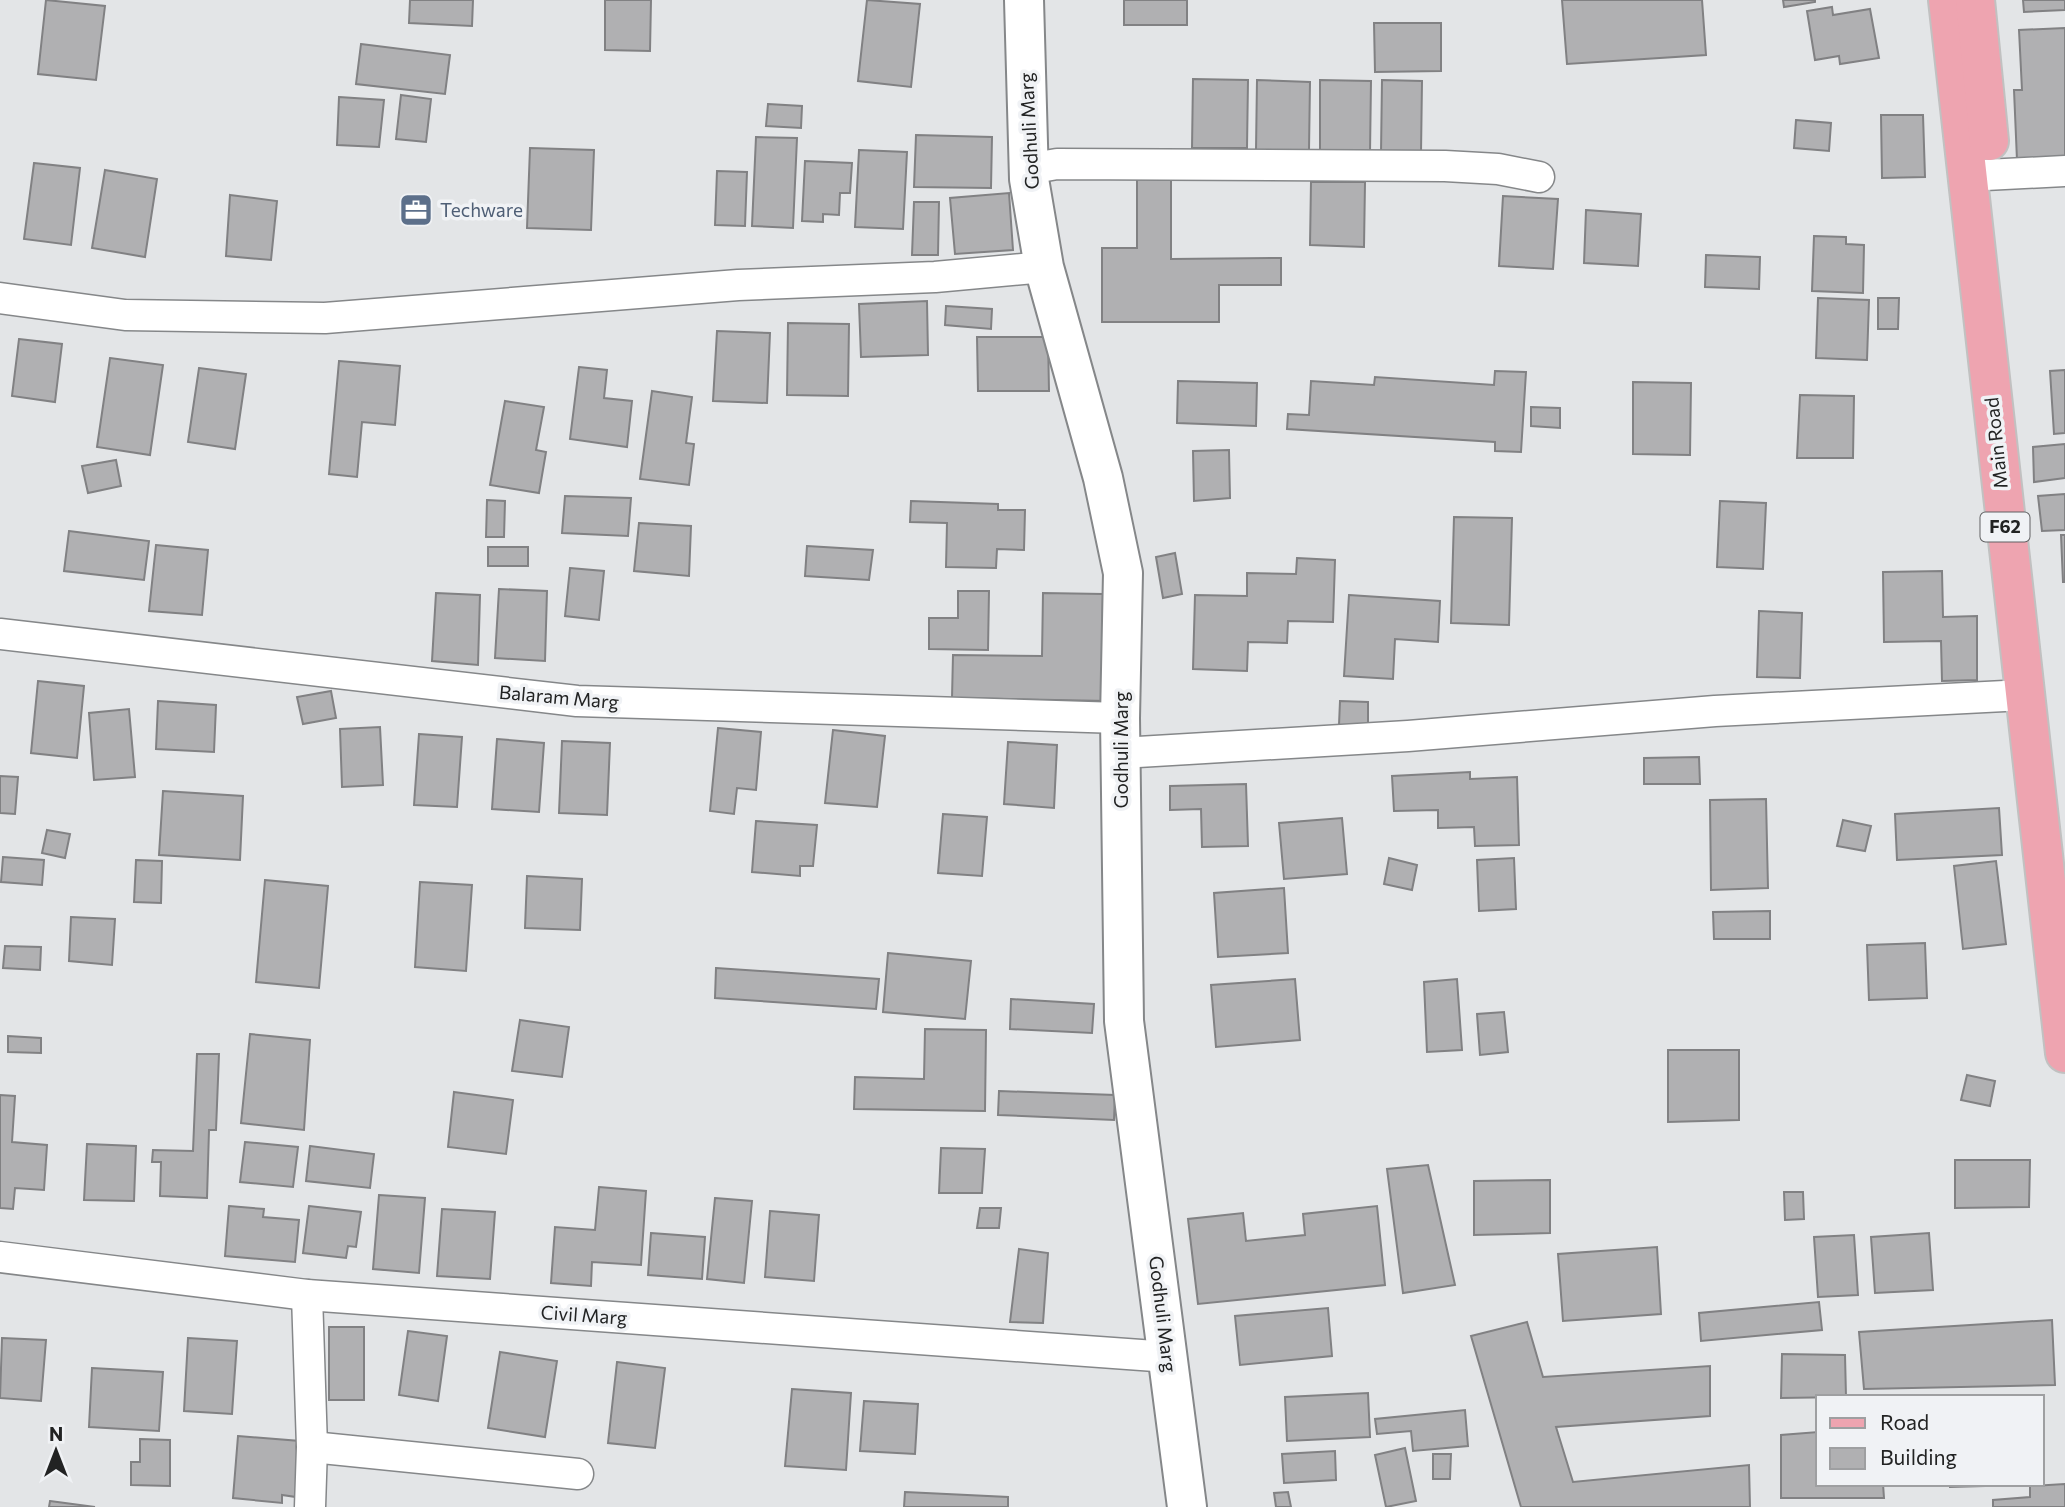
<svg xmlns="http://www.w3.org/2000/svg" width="2065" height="1507" viewBox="0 0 2065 1507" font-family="Commissioner,sans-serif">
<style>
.building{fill:#b0b0b2;stroke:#818183;stroke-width:2}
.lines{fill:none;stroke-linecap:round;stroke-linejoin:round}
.minor-casing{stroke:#858789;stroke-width:33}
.secondary-casing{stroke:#858789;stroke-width:42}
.primary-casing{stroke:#c1c1c1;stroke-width:42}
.minor{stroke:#fff;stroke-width:30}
.secondary{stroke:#fff;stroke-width:38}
.primary{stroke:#eea4b0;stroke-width:38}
.labels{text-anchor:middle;stroke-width:7;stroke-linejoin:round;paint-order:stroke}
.shield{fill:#f0f2f5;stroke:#606162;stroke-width:2}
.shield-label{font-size:18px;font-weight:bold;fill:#222323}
.street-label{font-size:19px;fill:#222323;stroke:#f0f2f5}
.service-label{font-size:19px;fill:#4e5e75;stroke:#f0f2f5;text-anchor:start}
</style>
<rect width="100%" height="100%" fill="#e3e5e7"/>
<g class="building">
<polygon points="46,0 105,6 96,80 38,74"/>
<polygon points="410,0 473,0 472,26 409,23"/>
<polygon points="605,0 651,0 650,51 605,50"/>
<polygon points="867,0 920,4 911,87 858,81"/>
<rect x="1124" y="0" width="63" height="25"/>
<polygon points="1562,0 1702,0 1706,55 1567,64"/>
<polygon points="1783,0 1815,0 1815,2 1784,7"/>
<polygon points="2023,0 2065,0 2065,10 2024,12"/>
<polygon points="1832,7 1833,15 1870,9 1879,58 1840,64 1839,56 1815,60 1807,11"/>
<polygon points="1374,23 1441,23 1441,71 1375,72"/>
<polygon points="2065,28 2065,157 2017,160 2014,90 2022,90 2019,30"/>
<polygon points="361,44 450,55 445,94 356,84"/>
<polygon points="1193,79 1248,80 1247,148 1192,148"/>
<polygon points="1257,80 1310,82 1309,150 1256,150"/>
<polygon points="1320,80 1371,81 1370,153 1320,153"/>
<polygon points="1382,80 1422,81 1421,153 1381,153"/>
<polygon points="401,95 431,99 426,142 396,139"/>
<polygon points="339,97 384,100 379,147 337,145"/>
<polygon points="768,104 802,106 801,128 766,126"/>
<polygon points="1881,115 1923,115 1925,177 1882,178"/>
<polygon points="1796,120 1831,123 1829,151 1794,148"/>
<polygon points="916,135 992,137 991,188 914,187"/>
<polygon points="756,137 797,138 793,228 752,226"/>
<polygon points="530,148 594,150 591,230 527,228"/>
<polygon points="859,150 907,152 903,229 855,227"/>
<polygon points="805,161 852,163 850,193 840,193 839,215 823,214 823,222 802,221"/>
<polygon points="34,163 80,168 71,245 24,239"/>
<polygon points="105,170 157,179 145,257 92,248"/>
<polygon points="717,171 747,172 745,226 715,225"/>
<polygon points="1137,179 1171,179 1171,259 1281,258 1281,285 1219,285 1219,322 1102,322 1102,248 1137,248"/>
<polygon points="1311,182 1365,182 1364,247 1310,245"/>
<polygon points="1009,193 1013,250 955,254 950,198"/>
<polygon points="230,195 277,201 271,260 226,256"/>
<polygon points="1503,196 1558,199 1553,269 1499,266"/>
<polygon points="914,202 939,202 938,255 912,255"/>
<polygon points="1586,210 1641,214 1638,266 1584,263"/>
<polygon points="1814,236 1846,237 1846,244 1864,245 1863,293 1812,291"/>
<polygon points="1706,255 1760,257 1759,289 1705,287"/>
<polygon points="1818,298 1869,300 1867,360 1816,358"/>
<polygon points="1878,298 1899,298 1898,329 1878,329"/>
<polygon points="927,301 928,355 861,357 859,304"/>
<polygon points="946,306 992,309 991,329 945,325"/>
<polygon points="788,323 849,324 848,396 787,395"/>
<polygon points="717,331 770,333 767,403 713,401"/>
<polygon points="977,337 1048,337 1049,391 978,391"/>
<polygon points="19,339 62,344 55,402 12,396"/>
<polygon points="110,358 163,365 150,455 97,447"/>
<polygon points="339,361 400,366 395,425 362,422 357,477 329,474"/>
<polygon points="579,367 607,370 604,398 632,401 627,447 570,439"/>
<polygon points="199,368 246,374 235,449 188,442"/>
<polygon points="2065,370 2065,433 2054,434 2050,371"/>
<polygon points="1495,371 1526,372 1521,452 1495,451 1495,442 1287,429 1288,414 1309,415 1311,381 1374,385 1375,377 1494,385"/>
<polygon points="1178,381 1257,383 1256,426 1177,423"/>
<polygon points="1633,382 1691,383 1690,455 1633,454"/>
<polygon points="652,391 692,397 686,443 694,444 689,485 640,479"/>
<polygon points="1800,395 1854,396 1853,458 1797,458"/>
<polygon points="505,401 544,407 536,450 546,452 539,493 490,485"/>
<polygon points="1531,407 1560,408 1560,428 1531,426"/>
<polygon points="2065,444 2065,478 2034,482 2033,447"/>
<polygon points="1229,450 1230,498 1194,501 1193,451"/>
<polygon points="116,460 121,486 88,493 82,466"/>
<polygon points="2065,494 2065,530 2042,531 2038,496"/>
<polygon points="565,496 631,498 628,536 562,533"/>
<polygon points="487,500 505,501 504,537 486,537"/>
<polygon points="911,501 998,504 998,510 1025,510 1024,550 997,549 996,568 946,567 947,523 910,522"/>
<polygon points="1720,501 1766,503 1763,569 1717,567"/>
<polygon points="1454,517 1512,518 1509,625 1451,623"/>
<polygon points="639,523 691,526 689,576 634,571"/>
<polygon points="69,531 149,541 144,580 64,571"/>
<polygon points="2061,535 2065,535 2065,582 2063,582"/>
<polygon points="156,545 208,550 202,615 149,611"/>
<polygon points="807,546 873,550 869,580 805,576"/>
<rect x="488" y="547" width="40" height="19"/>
<polygon points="1175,553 1182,594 1163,598 1156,557"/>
<polygon points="1297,558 1335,560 1333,622 1288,621 1287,643 1248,642 1247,671 1193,669 1195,595 1247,596 1247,573 1296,574"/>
<polygon points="570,568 604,571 599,620 565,616"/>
<polygon points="1942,571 1943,617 1977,616 1977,680 1942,681 1941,641 1884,642 1883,572"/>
<polygon points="499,589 547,591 545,661 495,658"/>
<polygon points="958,591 989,591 988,650 929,649 929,618 958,618"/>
<polygon points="436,593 480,595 478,665 432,661"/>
<polygon points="1043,593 1103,594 1102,655 1108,701 952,698 953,655 1042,656"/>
<polygon points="1349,595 1440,601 1438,642 1395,639 1393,679 1344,676"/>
<polygon points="1759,611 1802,613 1800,678 1757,677"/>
<polygon points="38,681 84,686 77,758 31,753"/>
<polygon points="331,691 336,718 303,724 297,697"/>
<polygon points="158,701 216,705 214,752 156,749"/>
<polygon points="1340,701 1368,702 1368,725 1339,725"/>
<polygon points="129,709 135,777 94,780 89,713"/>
<polygon points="380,727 383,785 342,787 340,729"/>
<polygon points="718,728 761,732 756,790 737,788 734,814 710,811"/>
<polygon points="833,730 885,736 877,807 825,803"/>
<polygon points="419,734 462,737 457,807 414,805"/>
<polygon points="497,739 544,743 539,812 492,809"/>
<polygon points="562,741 610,743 607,815 559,813"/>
<polygon points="1008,742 1057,745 1054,808 1004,804"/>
<polygon points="1699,757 1700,784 1644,784 1644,758"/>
<polygon points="1470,772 1470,779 1517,777 1519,845 1475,846 1474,827 1438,828 1438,810 1394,811 1392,776"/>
<polygon points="0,776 18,777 15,814 0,813"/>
<polygon points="1246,784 1248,846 1202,847 1201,809 1170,810 1170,786"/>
<polygon points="163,791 243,796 240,860 159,855"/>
<polygon points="1766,799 1768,888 1711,890 1710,800"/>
<polygon points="1999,808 2002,855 1897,860 1895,814"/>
<polygon points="943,814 987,817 982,876 938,873"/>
<polygon points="1342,818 1347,874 1284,879 1279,823"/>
<polygon points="1843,820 1871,826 1865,851 1837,846"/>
<polygon points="756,821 817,825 813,866 800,866 800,876 752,872"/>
<polygon points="47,830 70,834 65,858 42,853"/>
<polygon points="3,857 44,860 42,885 1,882"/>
<polygon points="1389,858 1417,865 1412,890 1384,884"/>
<polygon points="1514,858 1516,909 1479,911 1477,860"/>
<polygon points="136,860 162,861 161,903 134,902"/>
<polygon points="1996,861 2006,944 1963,949 1954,866"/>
<polygon points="527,876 582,879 580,930 525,928"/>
<polygon points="265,880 328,886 319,988 256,982"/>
<polygon points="420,882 472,885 466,971 415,967"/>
<polygon points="1284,888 1288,953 1218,957 1214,893"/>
<polygon points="1770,911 1770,939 1714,939 1713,912"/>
<polygon points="71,917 115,919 112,965 69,961"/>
<polygon points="1925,943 1927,998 1869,1000 1867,945"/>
<polygon points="5,946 41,947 40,970 3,968"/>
<polygon points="888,953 971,961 965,1019 883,1012"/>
<polygon points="716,968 879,979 876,1009 715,998"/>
<polygon points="1295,979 1300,1040 1216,1047 1211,985"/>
<polygon points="1457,979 1462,1050 1427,1052 1424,982"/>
<polygon points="1011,999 1094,1004 1092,1033 1010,1029"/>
<polygon points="1504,1012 1508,1052 1480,1055 1477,1014"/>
<polygon points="520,1020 569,1027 562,1077 512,1071"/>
<polygon points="925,1029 986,1030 985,1111 854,1109 855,1077 924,1079"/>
<polygon points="250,1034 310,1040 304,1130 241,1123"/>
<polygon points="8,1036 41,1038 41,1053 8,1052"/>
<polygon points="1668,1050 1739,1050 1739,1120 1668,1122"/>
<polygon points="197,1054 219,1054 216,1130 209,1130 207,1198 160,1196 161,1162 152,1162 153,1150 193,1151"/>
<polygon points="1967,1075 1995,1081 1990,1106 1961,1100"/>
<polygon points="999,1091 1115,1095 1114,1120 998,1115"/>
<polygon points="454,1092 513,1100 506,1154 448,1147"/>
<polygon points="0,1095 15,1096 12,1142 47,1145 44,1190 15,1188 13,1209 0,1208"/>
<polygon points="245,1142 298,1147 293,1187 240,1182"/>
<polygon points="87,1144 136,1146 134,1201 84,1200"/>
<polygon points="310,1146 374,1154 370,1188 306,1181"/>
<polygon points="941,1148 985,1149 982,1193 939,1193"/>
<polygon points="1955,1160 2030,1160 2029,1207 1955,1208"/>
<polygon points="1428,1165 1455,1285 1403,1293 1387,1169"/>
<polygon points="1550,1180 1550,1233 1474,1235 1474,1181"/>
<polygon points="599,1187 646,1191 641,1265 592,1262 591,1286 551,1283 555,1227 595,1230"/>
<polygon points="1784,1192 1803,1192 1804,1219 1785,1220"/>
<polygon points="379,1195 425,1198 419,1273 373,1269"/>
<polygon points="715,1198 752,1201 744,1283 707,1279"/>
<polygon points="229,1206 264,1209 263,1217 299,1220 295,1262 225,1256"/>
<polygon points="309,1206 361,1212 356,1247 348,1246 346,1258 303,1253"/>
<polygon points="1377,1206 1385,1285 1198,1304 1188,1219 1243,1213 1246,1241 1305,1235 1303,1214"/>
<polygon points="980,1208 1001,1208 999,1228 977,1228"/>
<polygon points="442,1209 495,1212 490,1279 437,1276"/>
<polygon points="770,1211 819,1215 814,1281 765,1277"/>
<polygon points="651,1233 705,1237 702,1279 648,1275"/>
<polygon points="1929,1233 1933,1290 1875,1293 1871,1237"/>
<polygon points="1854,1235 1858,1295 1818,1297 1814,1237"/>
<polygon points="1657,1247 1661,1314 1563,1321 1558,1254"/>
<polygon points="1019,1249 1048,1253 1043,1323 1010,1322"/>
<polygon points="1819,1302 1822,1330 1701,1341 1699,1313"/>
<polygon points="1328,1308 1332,1356 1240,1365 1235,1316"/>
<polygon points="2052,1320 2055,1385 1864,1389 1859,1332"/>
<polygon points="1527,1322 1543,1377 1710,1366 1710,1416 1556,1427 1573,1482 1749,1465 1750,1507 1521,1507 1471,1336"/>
<rect x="329" y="1327" width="35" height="73"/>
<polygon points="408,1331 447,1336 438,1401 399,1395"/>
<polygon points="2,1338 46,1340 41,1401 0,1398"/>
<polygon points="188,1338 237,1341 232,1414 184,1411"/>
<polygon points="500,1352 557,1361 545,1437 488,1428"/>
<polygon points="1782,1354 1845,1355 1846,1397 1781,1398"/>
<polygon points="617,1362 665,1368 655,1448 608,1443"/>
<polygon points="92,1368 163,1372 159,1431 89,1427"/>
<polygon points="792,1389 851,1393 846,1470 785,1466"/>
<polygon points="1368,1393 1370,1437 1287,1441 1285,1397"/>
<polygon points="864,1401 918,1404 915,1454 860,1451"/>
<polygon points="1465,1410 1468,1446 1413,1451 1411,1431 1377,1434 1375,1419"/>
<polygon points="1818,1432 1818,1484 1883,1484 1884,1498 1781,1498 1781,1435"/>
<polygon points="238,1436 300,1441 296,1497 282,1495 282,1503 233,1498"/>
<polygon points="140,1439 170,1440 170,1486 131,1485 131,1462 140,1462"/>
<polygon points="1405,1448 1416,1501 1386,1507 1375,1455"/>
<polygon points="1335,1451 1336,1480 1284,1483 1282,1454"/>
<polygon points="1433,1454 1451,1454 1450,1479 1433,1479"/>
<polygon points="1950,1484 2021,1484 2021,1485 1950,1487"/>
<polygon points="2065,1484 2065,1507 1993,1507 1993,1500 2030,1497 2030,1486"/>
<polygon points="905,1492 1008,1497 1008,1507 904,1507"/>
<polygon points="1288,1492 1291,1507 1276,1507 1274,1493"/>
<polygon points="50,1501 95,1507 49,1507"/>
</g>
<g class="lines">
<defs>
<g id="minor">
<polyline points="1028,169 1057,164 1445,166 1498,169 1539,177"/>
<polyline points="1966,176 2065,171"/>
<polyline points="0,298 125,315 325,318 738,285 935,277 1044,267"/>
<polyline points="0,634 577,701 1120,718"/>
<polyline points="1121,753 1408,736 1715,711 2024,695"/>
<polyline points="0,1257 307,1295 1169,1357"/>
<polyline points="307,1295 312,1447 310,1507"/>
<polyline points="312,1447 578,1474"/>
</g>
<polyline id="secondary" points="1024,0 1029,179 1044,267 1103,478 1123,573 1120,718 1124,1021 1187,1507"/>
<g id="primary">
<polyline points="1948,0 2065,1053"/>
<polyline points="1975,0 1989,141"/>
</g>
</defs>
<use href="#minor" class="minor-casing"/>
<use href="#secondary" class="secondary-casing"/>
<use href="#primary" class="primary-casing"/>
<use href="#minor" class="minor"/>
<use href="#secondary" class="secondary"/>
<use href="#primary" class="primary"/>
</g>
<defs>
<symbol id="office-square" viewBox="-11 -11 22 22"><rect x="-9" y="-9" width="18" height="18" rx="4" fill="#5c6f8a" stroke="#f0f2f5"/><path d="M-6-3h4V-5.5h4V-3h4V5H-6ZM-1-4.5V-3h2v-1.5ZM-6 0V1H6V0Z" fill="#fff"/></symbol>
</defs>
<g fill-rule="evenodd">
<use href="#office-square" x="397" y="191" width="38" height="38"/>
</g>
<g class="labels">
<rect class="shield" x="1980.5" y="512.5" width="49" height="29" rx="5"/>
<g class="shield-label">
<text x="2005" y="533">F62</text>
</g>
<g class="street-label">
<text transform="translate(1029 131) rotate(-93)" y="7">Godhuli Marg</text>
<text transform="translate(1996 443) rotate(-96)" y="7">Main Road</text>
<text transform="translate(559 697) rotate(5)" y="7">Balaram Marg</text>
<text transform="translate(1121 750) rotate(-90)" y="7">Godhuli Marg</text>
<text transform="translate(1163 1314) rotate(83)" y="7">Godhuli Marg</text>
<text transform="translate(584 1315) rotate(4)" y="7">Civil Marg</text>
</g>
<g class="service-label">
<text x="440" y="217">Techware</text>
</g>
</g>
<rect x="1816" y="1395" width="228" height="91" fill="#f0f2f5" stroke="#9e9fa1" stroke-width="2"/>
<rect x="1830" y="1418" width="35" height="10" fill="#eea4b0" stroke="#9e9fa1" stroke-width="2"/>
<text x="1880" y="1430" font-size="21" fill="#222323">Road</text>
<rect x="1830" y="1448" width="35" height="21" fill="#b0b0b2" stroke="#9e9fa1" stroke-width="2"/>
<text x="1880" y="1465" font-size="21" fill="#222323">Building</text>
<g transform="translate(56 1451)" stroke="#f0f2f5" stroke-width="5" paint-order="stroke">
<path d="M0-5L12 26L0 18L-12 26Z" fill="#222323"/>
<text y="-10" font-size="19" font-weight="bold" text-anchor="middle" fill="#222323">N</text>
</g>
</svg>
